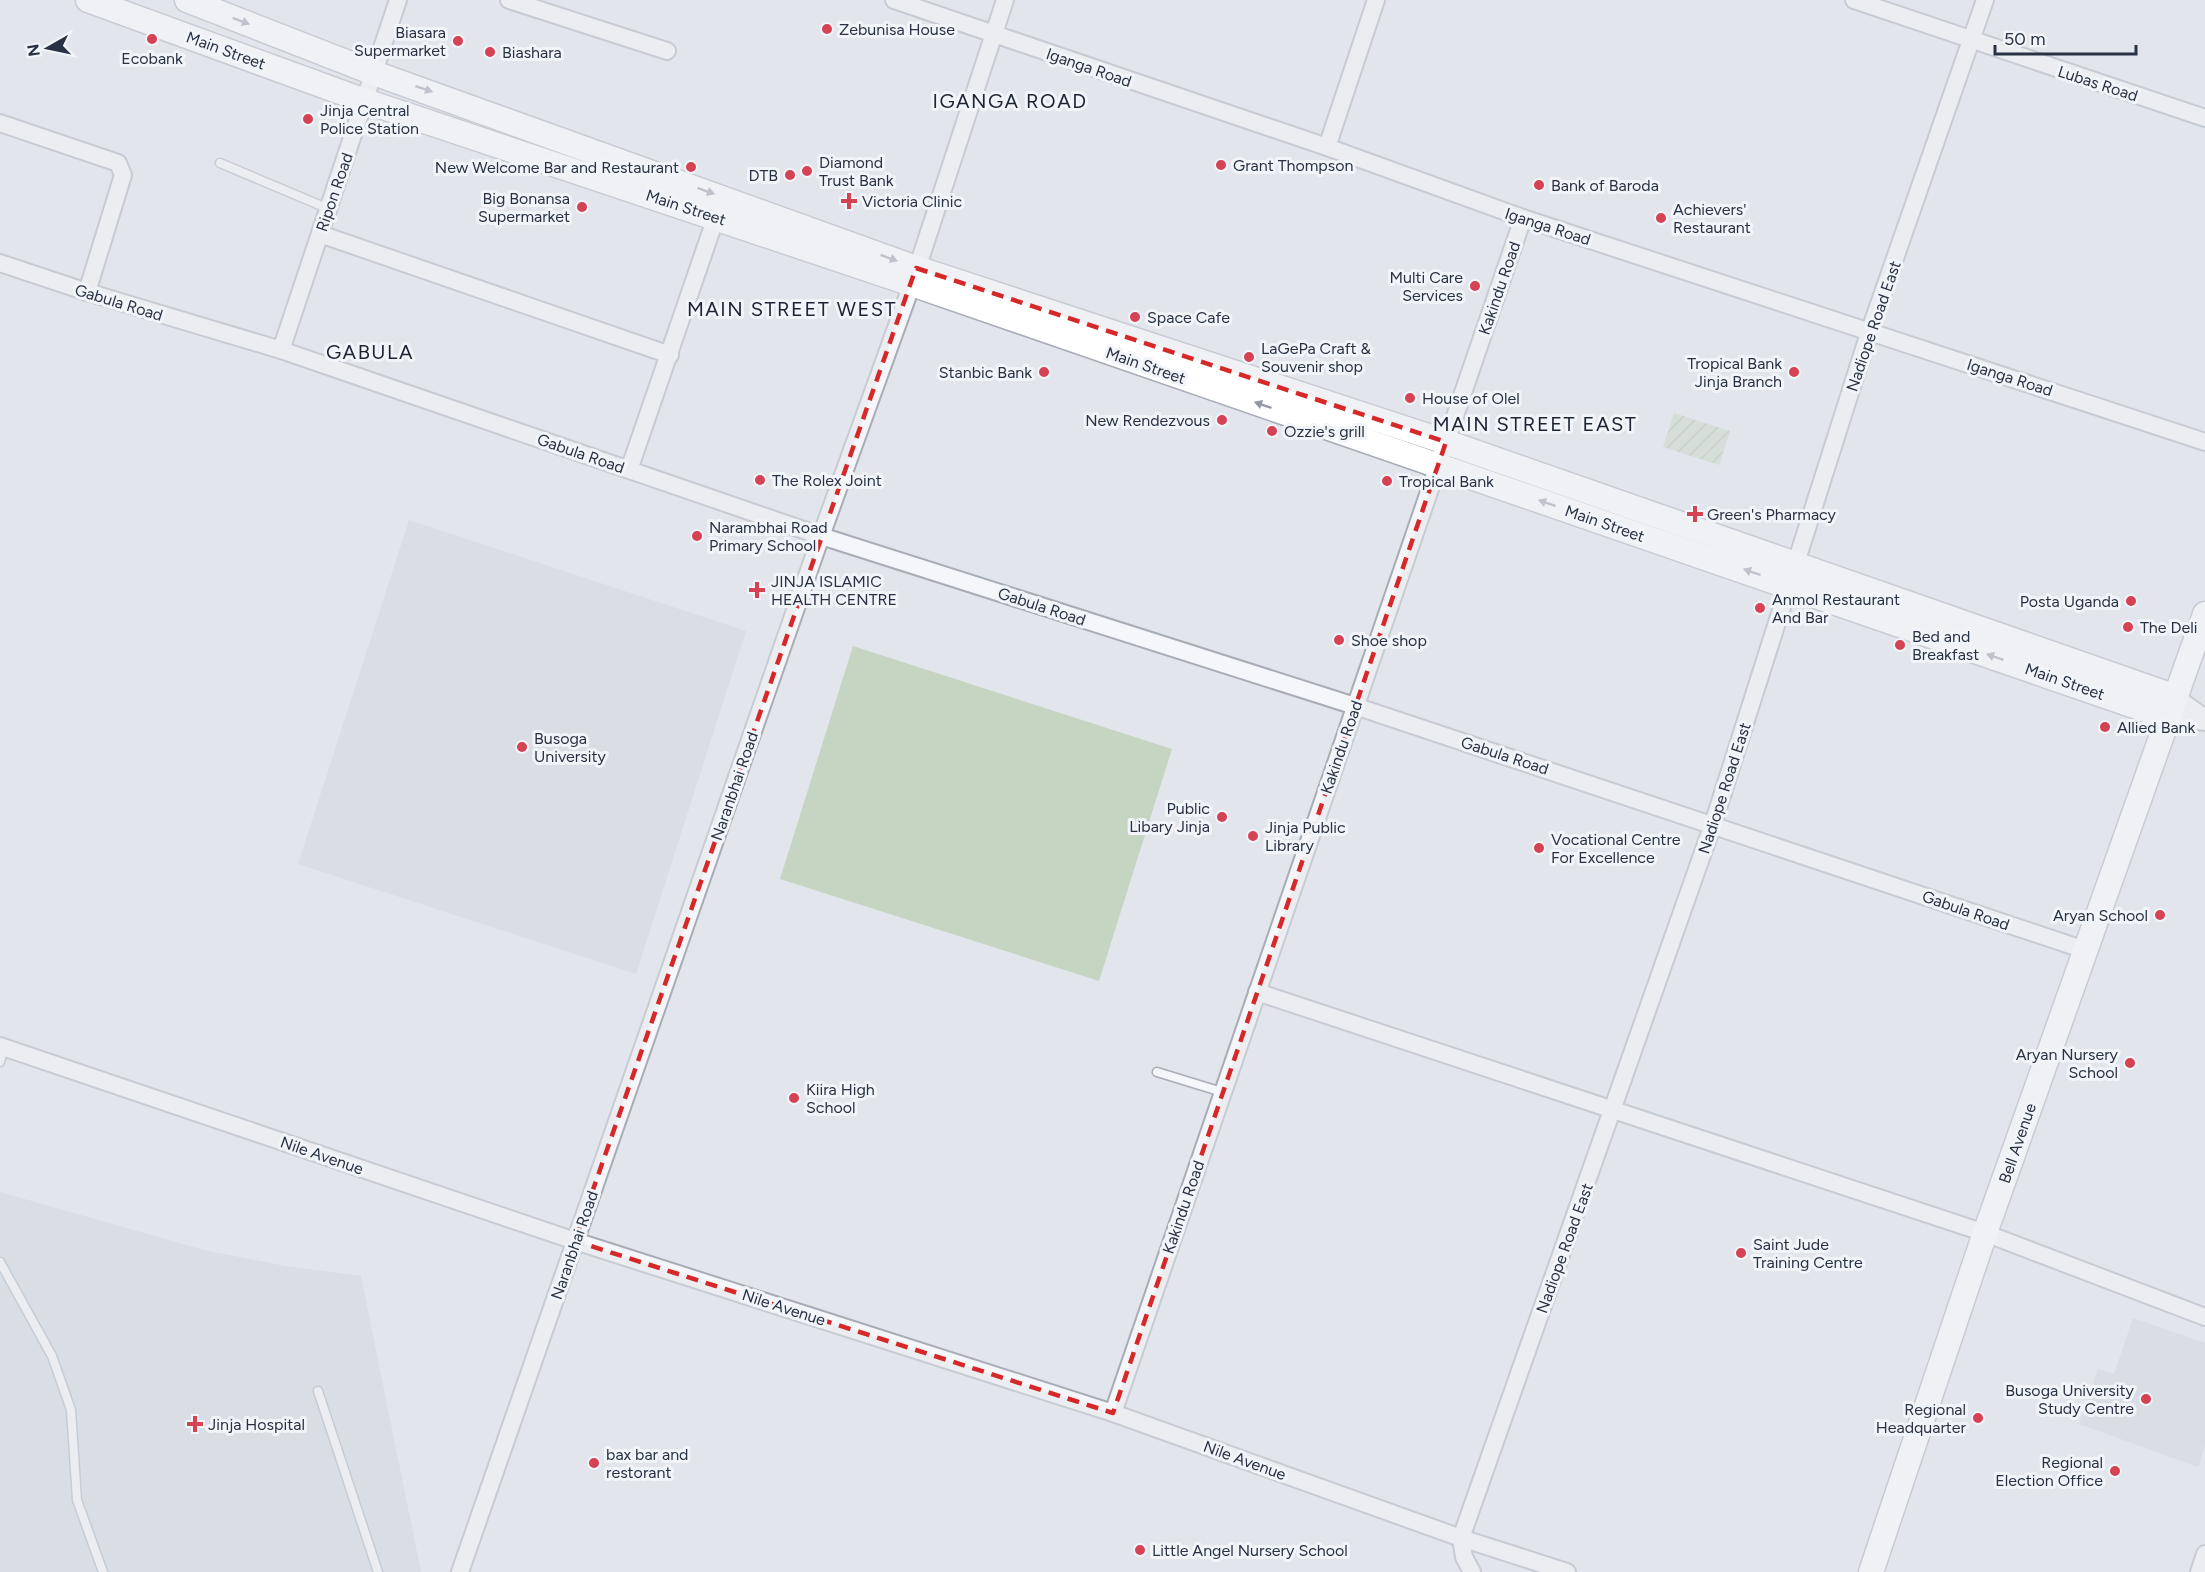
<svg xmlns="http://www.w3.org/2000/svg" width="2205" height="1572" viewBox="0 0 2205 1572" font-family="Figtree,sans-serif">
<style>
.built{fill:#cfd4dd}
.garden{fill:url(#garden-furrows)}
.pitch{fill:#c6d5c2}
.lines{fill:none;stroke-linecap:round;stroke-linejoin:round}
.lane-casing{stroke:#a7acb6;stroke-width:11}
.street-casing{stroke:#a7acb6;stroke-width:20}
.secondary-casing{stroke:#a7acb6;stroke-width:27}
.lane{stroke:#f5f6f9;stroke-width:8}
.street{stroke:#f5f6f9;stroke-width:16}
.secondary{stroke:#fff;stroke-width:24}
.oneway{fill:#9498a2}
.marked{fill:none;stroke:#d62828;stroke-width:4.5;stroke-dasharray:12 8;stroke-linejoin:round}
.poi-dot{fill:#d54253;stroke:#f1f4f8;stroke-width:2}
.labels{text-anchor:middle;stroke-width:6;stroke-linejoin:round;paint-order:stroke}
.poi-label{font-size:16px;fill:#293244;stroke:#f1f4f8;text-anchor:start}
.street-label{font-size:16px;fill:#293244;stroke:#f1f4f8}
.quarter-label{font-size:20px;letter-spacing:1.5px;fill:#1b2334;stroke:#f1f4f8}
</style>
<defs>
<pattern id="garden-furrows" width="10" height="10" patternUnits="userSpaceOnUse" patternTransform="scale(1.5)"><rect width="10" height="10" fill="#c6d5c2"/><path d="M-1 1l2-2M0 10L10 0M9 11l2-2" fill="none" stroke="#aab7a8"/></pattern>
</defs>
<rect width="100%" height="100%" fill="#e2e5eb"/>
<g class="built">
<polygon points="409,520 746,631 636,974 298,864"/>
<polygon points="0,1192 204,1250 280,1265 361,1276 421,1572 0,1572"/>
<polygon points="2133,1318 2205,1343 2205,1446 2198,1467 2079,1424 2098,1369 2114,1374"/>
</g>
<polygon class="garden" points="1674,413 1730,431 1719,465 1663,447"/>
<polygon class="pitch" points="853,646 1172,749 1099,981 780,879"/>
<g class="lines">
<defs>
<g id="lane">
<polyline points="220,163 329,209"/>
<polyline points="0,1062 4,1047"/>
<polyline points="1157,1072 1222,1092"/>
<polyline points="0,1262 52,1356 71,1410 77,1500 103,1572"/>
<polyline points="318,1391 378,1572"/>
</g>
<g id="street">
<polyline points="509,0 667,51"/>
<polyline points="894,0 1327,147 1523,218 2205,442"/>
<polyline points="1854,0 2205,118"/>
<polyline points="0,123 118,163 123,175 87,292"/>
<polyline points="1327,147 1376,0"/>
<polyline points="320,234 670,355"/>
<polyline points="0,263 87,292 281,350 821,536 1355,706 2085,950"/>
<polyline points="281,350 398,0"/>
<polyline points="629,470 716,217"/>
<polyline points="2176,697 2205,718"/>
<polyline points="2169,718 2205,722"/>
<polyline points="1257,992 1985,1233 2205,1317"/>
<polyline points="0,1046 575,1241 1113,1413 1461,1538 1567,1572"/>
<polyline points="1113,1413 1523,218"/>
<polyline points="460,1572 821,536 912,284 1005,0"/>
<polyline points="1472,1572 1464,1557 1461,1538 1713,824 1870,330 1985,0"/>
<polyline points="2199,1572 2205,1554"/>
</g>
<g id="secondary">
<polyline points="88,0 365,101 912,284 2169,718"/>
<polyline points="187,0 374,73 916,268 1446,442 2176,697"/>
<polyline points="1871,1572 1985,1233 2205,614"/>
</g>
</defs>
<use href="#lane" class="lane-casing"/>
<use href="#street" class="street-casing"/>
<use href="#secondary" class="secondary-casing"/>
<use href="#lane" class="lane"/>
<use href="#street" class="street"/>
<use href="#secondary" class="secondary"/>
</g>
<defs><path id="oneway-solid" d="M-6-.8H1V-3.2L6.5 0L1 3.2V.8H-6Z" transform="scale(1.5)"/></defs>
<g class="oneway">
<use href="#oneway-solid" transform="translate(241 21) rotate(21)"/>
<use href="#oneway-solid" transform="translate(424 89) rotate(18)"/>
<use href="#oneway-solid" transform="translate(706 191) rotate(20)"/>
<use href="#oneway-solid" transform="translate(889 258) rotate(20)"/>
<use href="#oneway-solid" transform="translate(1263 405) rotate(-161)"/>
<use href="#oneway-solid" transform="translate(1547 503) rotate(-161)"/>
<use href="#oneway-solid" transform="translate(1752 572) rotate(-161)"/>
<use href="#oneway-solid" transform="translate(1995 657) rotate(-161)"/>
</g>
<path d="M0 0H2205V1572H0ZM916 268 1446 442 1113 1413 575 1241Z" fill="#e2e5eb" fill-opacity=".55" fill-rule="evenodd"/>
<path class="marked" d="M916 268 1446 442 1113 1413 575 1241Z"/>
<g class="poi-dot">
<circle cx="827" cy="29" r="6"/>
<circle cx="152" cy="39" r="6"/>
<circle cx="458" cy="41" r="6"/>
<circle cx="490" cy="52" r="6"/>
<circle cx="308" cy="119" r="6"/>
<circle cx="1221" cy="165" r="6"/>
<circle cx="691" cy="167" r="6"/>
<circle cx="807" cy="171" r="6"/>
<circle cx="790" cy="175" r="6"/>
<circle cx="1539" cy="185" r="6"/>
<path d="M846 192h6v6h6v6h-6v6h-6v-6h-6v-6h6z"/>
<circle cx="582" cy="207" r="6"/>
<circle cx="1661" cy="218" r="6"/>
<circle cx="1475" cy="286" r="6"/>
<circle cx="1135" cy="317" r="6"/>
<circle cx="1249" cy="357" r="6"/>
<circle cx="1044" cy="372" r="6"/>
<circle cx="1794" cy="372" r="6"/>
<circle cx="1410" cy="398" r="6"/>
<circle cx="1222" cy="420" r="6"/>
<circle cx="1272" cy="431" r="6"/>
<circle cx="760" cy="480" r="6"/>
<circle cx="1387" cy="481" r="6"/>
<path d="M1692 505h6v6h6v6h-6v6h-6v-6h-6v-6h6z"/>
<circle cx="697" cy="536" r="6"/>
<path d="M754 581h6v6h6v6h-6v6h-6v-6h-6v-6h6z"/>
<circle cx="2131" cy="601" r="6"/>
<circle cx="1760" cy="608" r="6"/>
<circle cx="2128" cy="627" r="6"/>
<circle cx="1339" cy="640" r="6"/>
<circle cx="1900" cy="645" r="6"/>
<circle cx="2105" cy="727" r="6"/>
<circle cx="522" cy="747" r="6"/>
<circle cx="1222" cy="817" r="6"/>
<circle cx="1253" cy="836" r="6"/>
<circle cx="1539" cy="848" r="6"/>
<circle cx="2160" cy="915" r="6"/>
<circle cx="2130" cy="1063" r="6"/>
<circle cx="794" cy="1098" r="6"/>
<circle cx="1741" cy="1253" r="6"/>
<circle cx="2146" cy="1399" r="6"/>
<circle cx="1978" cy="1418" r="6"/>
<path d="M192 1415h6v6h6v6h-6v6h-6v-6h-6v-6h6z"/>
<circle cx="594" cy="1463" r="6"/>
<circle cx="2115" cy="1471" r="6"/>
<circle cx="1140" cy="1550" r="6"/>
</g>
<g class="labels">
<g class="poi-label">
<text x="839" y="35">Zebunisa House</text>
<text x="446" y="38" text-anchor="end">Biasara<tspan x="446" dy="18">Supermarket</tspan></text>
<text x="502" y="58">Biashara</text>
<text x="152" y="64" text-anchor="middle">Ecobank</text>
<text x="320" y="116">Jinja Central<tspan x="320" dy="18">Police Station</tspan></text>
<text x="819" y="168">Diamond<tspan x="819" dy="18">Trust Bank</tspan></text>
<text x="1233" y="171">Grant Thompson</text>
<text x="679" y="173" text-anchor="end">New Welcome Bar and Restaurant</text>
<text x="778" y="181" text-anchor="end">DTB</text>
<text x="1551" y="191">Bank of Baroda</text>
<text x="570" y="204" text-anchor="end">Big Bonansa<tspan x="570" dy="18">Supermarket</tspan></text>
<text x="862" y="207">Victoria Clinic</text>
<text x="1673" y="215">Achievers'<tspan x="1673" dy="18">Restaurant</tspan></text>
<text x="1463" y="283" text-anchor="end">Multi Care<tspan x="1463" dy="18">Services</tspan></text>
<text x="1147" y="323">Space Cafe</text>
<text x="1261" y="354">LaGePa Craft &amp;<tspan x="1261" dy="18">Souvenir shop</tspan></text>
<text x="1782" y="369" text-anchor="end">Tropical Bank<tspan x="1782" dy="18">Jinja Branch</tspan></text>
<text x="1032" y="378" text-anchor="end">Stanbic Bank</text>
<text x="1422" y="404">House of Olel</text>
<text x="1210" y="426" text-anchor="end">New Rendezvous</text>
<text x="1284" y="437">Ozzie's grill</text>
<text x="772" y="486">The Rolex Joint</text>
<text x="1399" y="487">Tropical Bank</text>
<text x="1707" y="520">Green's Pharmacy</text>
<text x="709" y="533">Narambhai Road<tspan x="709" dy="18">Primary School</tspan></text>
<text x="771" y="587">JINJA ISLAMIC<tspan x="771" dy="18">HEALTH CENTRE</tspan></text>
<text x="1772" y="605">Anmol Restaurant<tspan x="1772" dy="18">And Bar</tspan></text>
<text x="2119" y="607" text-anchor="end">Posta Uganda</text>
<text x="2140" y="633">The Deli</text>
<text x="1912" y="642">Bed and<tspan x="1912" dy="18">Breakfast</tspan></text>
<text x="1351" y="646">Shoe shop</text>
<text x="2117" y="733">Allied Bank</text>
<text x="534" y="744">Busoga<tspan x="534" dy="18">University</tspan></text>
<text x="1210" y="814" text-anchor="end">Public<tspan x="1210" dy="18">Libary Jinja</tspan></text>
<text x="1265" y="833">Jinja Public<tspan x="1265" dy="18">Library</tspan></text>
<text x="1551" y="845">Vocational Centre<tspan x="1551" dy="18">For Excellence</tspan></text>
<text x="2148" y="921" text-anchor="end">Aryan School</text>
<text x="2118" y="1060" text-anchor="end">Aryan Nursery<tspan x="2118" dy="18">School</tspan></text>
<text x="806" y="1095">Kiira High<tspan x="806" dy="18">School</tspan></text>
<text x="1753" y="1250">Saint Jude<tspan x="1753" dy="18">Training Centre</tspan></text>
<text x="2134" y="1396" text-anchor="end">Busoga University<tspan x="2134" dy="18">Study Centre</tspan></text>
<text x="1966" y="1415" text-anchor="end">Regional<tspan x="1966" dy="18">Headquarter</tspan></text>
<text x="208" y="1430">Jinja Hospital</text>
<text x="606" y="1460">bax bar and<tspan x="606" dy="18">restorant</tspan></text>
<text x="2103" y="1468" text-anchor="end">Regional<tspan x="2103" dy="18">Election Office</tspan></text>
<text x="1152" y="1556">Little Angel Nursery School</text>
</g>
<g class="street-label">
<text transform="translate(226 50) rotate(20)" y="6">Main Street</text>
<text transform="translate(1089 67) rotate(19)" y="6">Iganga Road</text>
<text transform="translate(2098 83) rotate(18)" y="6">Lubas Road</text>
<text transform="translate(334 192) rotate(-71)" y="6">Ripon Road</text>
<text transform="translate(686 207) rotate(18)" y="6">Main Street</text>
<text transform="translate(1548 226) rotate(18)" y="6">Iganga Road</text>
<text transform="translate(1499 288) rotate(-71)" y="6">Kakindu Road</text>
<text transform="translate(119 302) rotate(17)" y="6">Gabula Road</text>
<text transform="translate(1873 326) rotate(-71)" y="6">Nadiope Road East</text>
<text transform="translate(1146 365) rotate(19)" y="6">Main Street</text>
<text transform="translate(2010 377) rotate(18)" y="6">Iganga Road</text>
<text transform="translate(581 453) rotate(19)" y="6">Gabula Road</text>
<text transform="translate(1605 523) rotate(19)" y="6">Main Street</text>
<text transform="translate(1042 606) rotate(18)" y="6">Gabula Road</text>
<text transform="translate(2065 681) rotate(19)" y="6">Main Street</text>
<text transform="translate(1341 747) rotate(-71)" y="6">Kakindu Road</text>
<text transform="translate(1505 755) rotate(18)" y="6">Gabula Road</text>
<text transform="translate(734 786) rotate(-71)" y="6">Naranbhai Road</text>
<text transform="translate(1724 788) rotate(-72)" y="6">Nadiope Road East</text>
<text transform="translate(1966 910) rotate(19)" y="6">Gabula Road</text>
<text transform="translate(2017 1143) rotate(-71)" y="6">Bell Avenue</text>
<text transform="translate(322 1155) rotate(19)" y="6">Nile Avenue</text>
<text transform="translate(1183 1207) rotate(-71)" y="6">Kakindu Road</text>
<text transform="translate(574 1245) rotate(-71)" y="6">Naranbhai Road</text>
<text transform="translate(1564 1248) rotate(-70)" y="6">Nadiope Road East</text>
<text transform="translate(784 1307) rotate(18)" y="6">Nile Avenue</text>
<text transform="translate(1245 1460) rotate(20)" y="6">Nile Avenue</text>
</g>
<g class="quarter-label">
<text x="1010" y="108">IGANGA ROAD</text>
<text x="792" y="316">MAIN STREET WEST</text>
<text x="370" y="359">GABULA</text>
<text x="1535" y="431">MAIN STREET EAST</text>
</g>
</g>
<g transform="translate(48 48) rotate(261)" stroke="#f1f4f8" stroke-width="4.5" paint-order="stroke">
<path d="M0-4.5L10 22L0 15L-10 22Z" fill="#293244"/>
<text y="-9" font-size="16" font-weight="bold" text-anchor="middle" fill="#293244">N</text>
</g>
<path d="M1995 45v9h141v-9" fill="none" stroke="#293244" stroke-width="3"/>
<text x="2004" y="45" font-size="18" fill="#293244" stroke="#f1f4f8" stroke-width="4.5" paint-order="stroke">50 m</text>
</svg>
